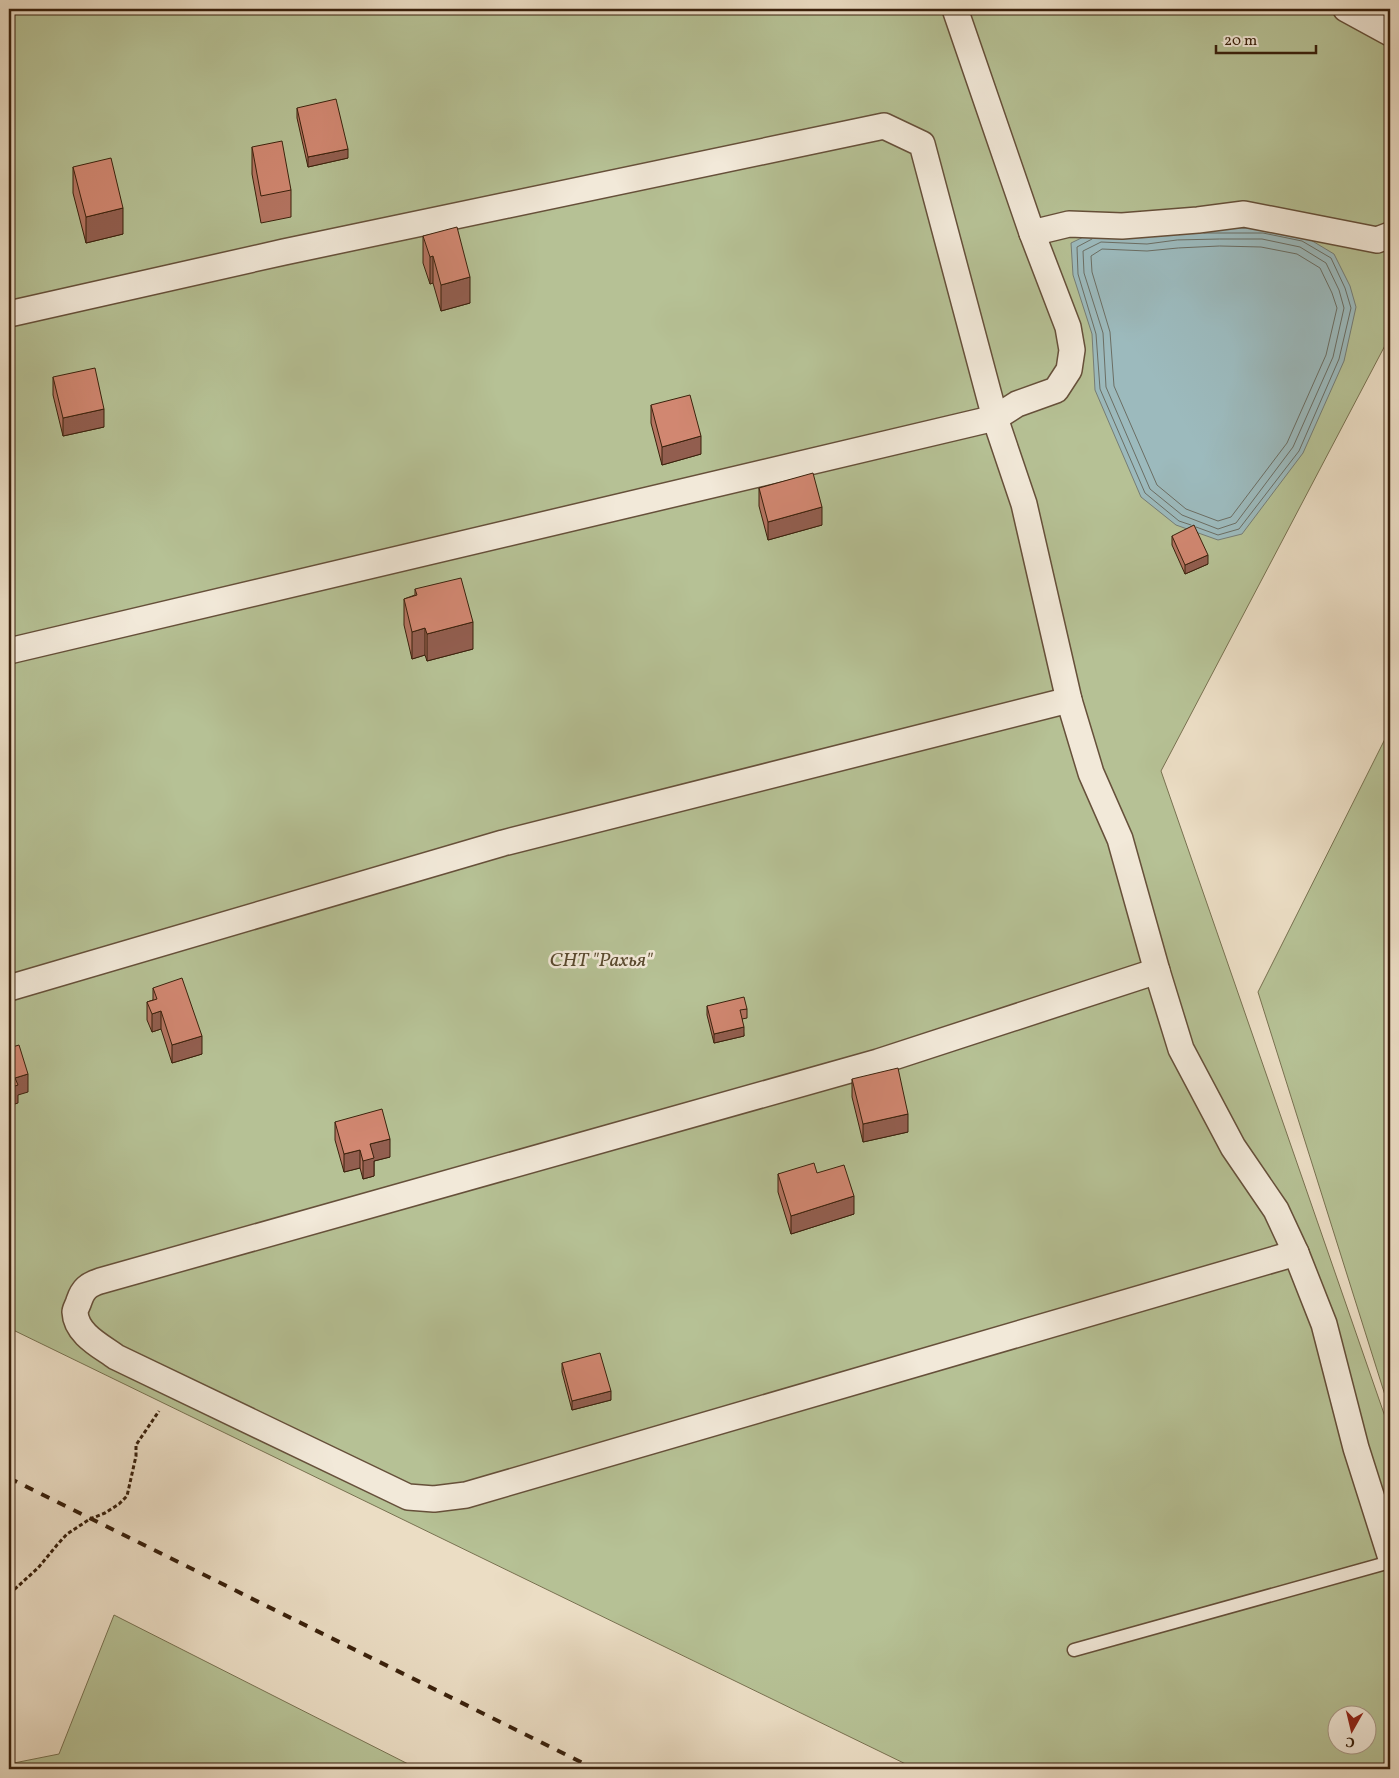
<svg xmlns="http://www.w3.org/2000/svg" width="1399" height="1778" viewBox="0 0 1399 1778" font-family="Vollkorn,serif">
<style>
.green{fill:#b6c195;stroke:#787150;fill-rule:evenodd}
.water{fill:#9cbabd;stroke:#757d76}
.lines{fill:none;stroke-linecap:round;stroke-linejoin:round}
.shore{stroke:#6b6e64;stroke-width:1}
.lane-casing{stroke:#66503a;stroke-width:15}
.street-casing{stroke:#66503a;stroke-width:28}
.path{stroke:#3a210c;stroke-width:3;stroke-dasharray:4 2.5;stroke-linecap:butt}
.lane{stroke:#f2e9d9;stroke-width:12}
.street{stroke:#f2e9d9;stroke-width:25}
.rail{stroke:#3a210c;stroke-width:4;stroke-dasharray:9 9;stroke-linecap:butt}
.wall{fill:#b47461;stroke:#3a210c}
.shaded-wall{fill:#925e4f;stroke:#3a210c}
.building{fill:#d18771;stroke:#3a210c}
.labels{text-anchor:middle;stroke-width:5;stroke-linejoin:round;paint-order:stroke}
.park-label{font-size:20px;font-style:italic;fill:#59492e;stroke:#f2e9d9}
</style>
<rect width="100%" height="100%" fill="#ebddc4"/>
<filter id="stains"><feTurbulence type="fractalNoise" baseFrequency=".004" numOctaves="4"/><feColorMatrix values="0 0 0 0 .2 0 0 0 0 .09 0 0 0 0 .02 0 0 0 .5 -.17"/></filter>
<radialGradient id="worn" r=".72"><stop offset=".6" stop-color="#630" stop-opacity="0"/><stop offset="1" stop-color="#630" stop-opacity=".3"/></radialGradient>
<g class="green">
<path d="M9 9H1390V336L1161 771 1390 1431V1769H916L9 1328ZM1336 1716H1366V1746H1336Z"/>
<polygon points="1390,729 1390,1411 1258,992"/>
<polygon points="114,1615 418,1769 9,1769 9,1764 59,1754"/>
</g>
<polygon class="water" points="1220,228 1263,228 1304,236 1334,254 1350,286 1356,307 1344,361 1303,453 1242,534 1218,540 1176,525 1141,497 1095,390 1092,334 1073,275 1071,243 1098,230"/>
<g class="lines">
<g class="shore">
<polyline points="1092,239 1077,247 1078,274 1096,334 1100,389 1145,493 1179,521 1191,525"/>
<polygon points="1220,239 1262,239 1300,247 1326,263 1339,290 1344,308 1333,357 1293,447 1236,523 1218,529 1182,515 1150,489 1106,387 1103,333 1084,273 1083,251 1101,242 1147,244 1177,240"/>
<polygon points="1220,246 1261,247 1297,254 1320,268 1332,293 1337,308 1326,355 1287,443 1231,517 1218,521 1186,509 1157,485 1114,386 1110,332 1092,272 1091,256 1102,249 1147,251 1178,248"/>
<polyline points="1196,527 1218,535 1239,529 1299,451 1339,359 1351,308 1345,288 1331,258 1302,241 1263,233 1204,233"/>
</g>
<defs>
<polyline id="lane" points="1074,1650 1390,1562"/>
<g id="street">
<polyline points="1346,9 1390,33"/>
<polyline points="1032,233 1069,224 1122,226 1198,220 1244,214 1377,240 1390,235"/>
<polyline points="9,314 284,252 884,126 922,144 995,418 1024,504 1069,700 1091,773 1120,839 1157,971 1181,1049 1233,1147 1276,1210 1296,1253 1324,1324 1356,1448 1390,1555"/>
<polyline points="9,651 995,418 1017,404 1056,390 1069,370 1072,350 1068,327 1032,233 955,9"/>
<path d="M1157 971 878 1062 100 1281C88 1285 83 1289 79 1301 78 1305 75 1309 75 1312 76 1334 101 1346 116 1357L408 1497 434 1499 466 1495 1296 1253"/>
<polyline points="9,988 503,843 1069,700"/>
</g>
</defs>
<use href="#lane" class="lane-casing"/>
<use href="#street" class="street-casing"/>
<polyline class="path" points="9,1593 16,1588 38,1568 57,1545 67,1534 90,1519 105,1513 119,1504 127,1496 136,1456 136,1445 159,1411"/>
<use href="#lane" class="lane"/>
<use href="#street" class="street"/>
<polyline class="rail" points="9,1478 595,1769"/>
</g>
<g class="wall">
<polygon points="297,108 348,158 308,167 297,118"/>
<polygon points="252,147 291,190 291,217 261,223 252,174"/>
<polygon points="73,167 123,234 86,243 73,193"/>
<polygon points="423,236 470,303 441,311 433,283 430,284 423,263"/>
<polygon points="53,377 104,427 63,436 53,395"/>
<polygon points="651,405 701,454 662,465 651,423"/>
<polygon points="759,488 822,525 768,540 759,506"/>
<polygon points="1172,536 1208,564 1185,574 1172,545"/>
<polygon points="415,589 473,649 427,661 425,655 412,659 404,625 404,599 415,595"/>
<polygon points="153,988 202,1054 172,1063 161,1029 152,1032 147,1020 147,1002 153,1000"/>
<polygon points="707,1006 747,1009 747,1018 742,1019 744,1036 714,1043 707,1015"/>
<polygon points="852,1079 908,1132 863,1142 852,1097"/>
<polygon points="335,1122 390,1157 374,1161 374,1176 363,1179 360,1168 344,1172 335,1140"/>
<polygon points="817,1173 854,1214 791,1234 778,1192 778,1174"/>
<polygon points="562,1363 611,1400 572,1410 562,1372"/>
</g>
<g class="shaded-wall">
<polygon points="348,149 348,158 308,167 308,157"/>
<polygon points="123,208 123,234 86,243 86,217"/>
<polygon points="433,256 433,283 430,284 430,257"/>
<polygon points="470,277 470,303 441,311 441,285"/>
<polygon points="104,409 104,427 63,436 63,418"/>
<polygon points="701,436 701,454 662,465 662,447"/>
<polygon points="822,507 822,525 768,540 768,522"/>
<polygon points="1208,555 1208,564 1185,574 1185,565"/>
<polygon points="473,622 473,649 427,661 427,634"/>
<polygon points="425,628 425,655 412,659 412,632"/>
<polygon points="161,1011 161,1029 152,1032 152,1014"/>
<polygon points="744,1027 744,1036 714,1043 714,1034"/>
<polygon points="202,1036 202,1054 172,1063 172,1045"/>
<polygon points="28,1074 28,1092 18,1095 18,1103 9,1106 9,1088 15,1078"/>
<polygon points="908,1114 908,1132 863,1142 863,1124"/>
<polygon points="390,1139 390,1157 374,1161 374,1176 363,1179 363,1161 370,1144"/>
<polygon points="360,1150 360,1168 344,1172 344,1154"/>
<polygon points="854,1196 854,1214 791,1234 791,1216"/>
<polygon points="611,1391 611,1400 572,1410 572,1401"/>
</g>
<g class="building">
<polygon points="336,99 348,149 308,157 297,108"/>
<polygon points="282,141 291,190 261,196 252,147"/>
<polygon points="111,158 123,208 86,217 73,167"/>
<polygon points="457,227 470,277 441,285 433,256 430,257 423,236"/>
<polygon points="95,368 104,409 63,418 53,377"/>
<polygon points="690,395 701,436 662,447 651,405"/>
<polygon points="813,473 822,507 768,522 759,488"/>
<polygon points="1194,525 1208,555 1185,565 1172,536"/>
<polygon points="461,578 473,622 427,634 425,628 412,632 404,599 417,595 415,589"/>
<polygon points="182,978 202,1036 172,1045 161,1011 152,1014 147,1002 157,999 153,988"/>
<polygon points="744,997 747,1009 740,1010 744,1027 714,1034 707,1006"/>
<polygon points="19,1045 28,1074 15,1078 18,1085 9,1088 9,1048"/>
<polygon points="898,1068 908,1114 863,1124 852,1079"/>
<polygon points="382,1109 390,1139 370,1144 374,1158 363,1161 360,1150 344,1154 335,1122"/>
<polygon points="814,1163 817,1173 844,1165 854,1196 791,1216 778,1174"/>
<polygon points="600,1353 611,1391 572,1401 562,1363"/>
</g>
<g class="labels">
<g class="park-label">
<text x="601" y="966">СНТ "Рахья"</text>
</g>
</g>
<rect width="1399" height="1778" fill="none" stroke="#ebddc4" stroke-width="30"/>
<rect x="10" y="10" width="1379" height="1758" fill="none" stroke="#3a210c" stroke-width="2.5"/>
<rect x="15" y="15" width="1369" height="1748" fill="none" stroke="#3a210c"/>
<g transform="translate(1352 1730) rotate(188)"><circle r="24" fill="#f2e9d9" stroke="#a89987"/>
<path d="M0-4L9 19L0 12L-9 19Z" fill="#8f2418"/>
<text y="-8" font-size="14" font-weight="bold" text-anchor="middle" fill="#3a210c">С</text>
</g>
<path d="M1216 45v8h100v-8" fill="none" stroke="#3a210c" stroke-width="2.5"/>
<text x="1224" y="45" font-size="15" fill="#3a210c" stroke="#f2e9d9" stroke-width="4" paint-order="stroke">20 m</text>
<rect width="100%" height="100%" filter="url(#stains)"/>
<rect width="100%" height="100%" fill="url(#worn)"/>
</svg>
